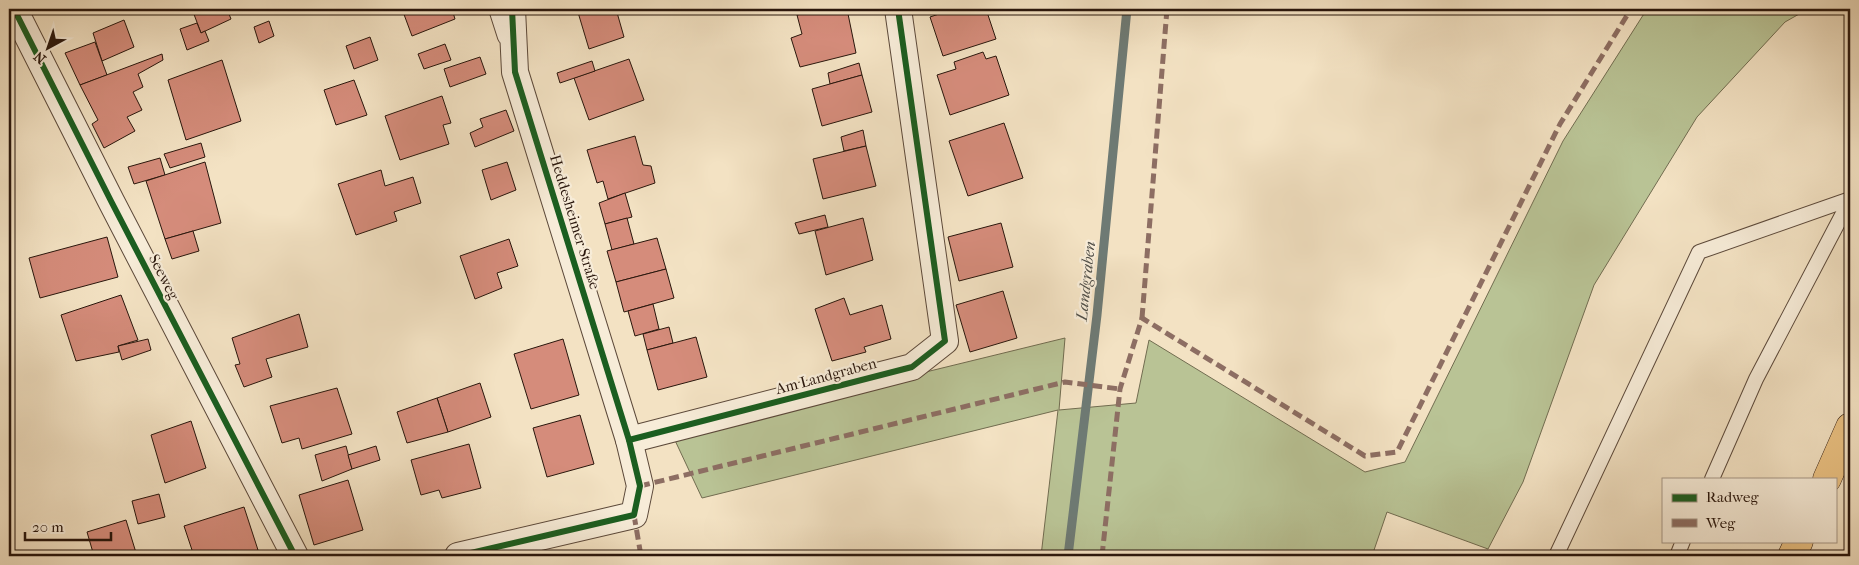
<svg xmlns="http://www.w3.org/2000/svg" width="1859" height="565" viewBox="0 0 1859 565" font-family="'IM FELL French Canon',serif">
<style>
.green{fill:#b9c395;stroke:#716c50}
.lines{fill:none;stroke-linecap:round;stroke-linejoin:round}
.stream{stroke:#6e7a74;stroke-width:9}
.building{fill:#d58c7b;stroke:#29160c}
.service-casing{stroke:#5c493a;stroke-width:16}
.minor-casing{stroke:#5c493a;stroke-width:28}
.motorway-casing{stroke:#29160c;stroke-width:29}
.service{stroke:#f7ecd8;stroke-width:14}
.minor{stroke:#f7ecd8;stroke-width:26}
.motorway{stroke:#eac182;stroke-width:28}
.quiet{stroke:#8d6e63;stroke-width:5;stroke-dasharray:10 5;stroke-linecap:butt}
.cycleway-casing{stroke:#f7ecd8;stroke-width:9}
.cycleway{stroke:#1b5e20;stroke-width:6}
.labels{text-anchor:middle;stroke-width:4.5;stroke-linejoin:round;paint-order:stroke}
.street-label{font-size:15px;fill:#29160c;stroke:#f7ecd8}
.water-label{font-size:16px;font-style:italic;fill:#515049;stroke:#f7ecd8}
</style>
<rect width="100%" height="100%" fill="#f3e2c3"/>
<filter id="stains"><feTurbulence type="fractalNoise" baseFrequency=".004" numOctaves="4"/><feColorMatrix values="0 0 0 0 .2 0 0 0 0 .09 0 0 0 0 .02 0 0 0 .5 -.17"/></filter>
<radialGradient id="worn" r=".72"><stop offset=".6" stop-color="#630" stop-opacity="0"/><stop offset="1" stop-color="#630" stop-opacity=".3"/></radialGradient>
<polygon class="green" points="1647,9 1808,9 1785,22 1697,117 1594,285 1523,482 1488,549 1387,512 1372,556 1041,556 1058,410 702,498 672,434 1065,338 1059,410 1136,403 1149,340 1365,472 1405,462 1563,141"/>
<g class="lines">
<polyline class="stream" points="1068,556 1097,315 1127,9"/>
</g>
<g class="building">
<polygon points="192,9 227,9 231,19 201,33"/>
<polygon points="402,9 452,9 455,19 412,36"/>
<polygon points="577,9 616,9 624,37 589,49"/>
<polygon points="800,9 826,9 801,14"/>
<polygon points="826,9 847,9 856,53 800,67 791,38 802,34 797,15"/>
<polygon points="947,9 986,9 996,39 943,56 930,17 948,11"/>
<polygon points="124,20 134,47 102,61 93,33"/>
<polygon points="269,21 274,36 259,43 254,27"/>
<polygon points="197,23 201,33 205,31 209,41 187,50 180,29"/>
<polygon points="370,37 378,60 354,69 346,46"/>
<polygon points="95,42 107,75 80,85 65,53"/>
<polygon points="445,44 451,60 424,69 418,54"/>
<polygon points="983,52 986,59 996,56 1009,95 950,115 937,75 956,69 954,62"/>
<polygon points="162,54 163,60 138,74 143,87 133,92 142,110 127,117 135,131 104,148 92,124 98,120 80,85"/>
<polygon points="480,57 486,74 450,87 444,69"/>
<polygon points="629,59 644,100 589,120 574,78"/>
<polygon points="222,60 241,121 186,140 168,80"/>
<polygon points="592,61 595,71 560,83 557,73"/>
<polygon points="859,63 862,75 830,84 828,73"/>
<polygon points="862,75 872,112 822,126 812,89"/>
<polygon points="354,80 367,115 336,125 324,90"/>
<polygon points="442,96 451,123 443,125 449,144 400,160 385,116"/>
<polygon points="506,110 514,131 475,147 470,133 483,127 480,119"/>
<polygon points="1004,123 1023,178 968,196 949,141"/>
<polygon points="863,130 866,146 844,151 841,137"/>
<polygon points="635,136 643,165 651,166 655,183 608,199 603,181 597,183 587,150"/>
<polygon points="201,143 205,157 170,168 164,154"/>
<polygon points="866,146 876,186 823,199 813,159"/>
<polygon points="160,158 165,175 134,184 128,167"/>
<polygon points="205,162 221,223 165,239 146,181"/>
<polygon points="507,162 516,190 491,200 482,170"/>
<polygon points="381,170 385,186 413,177 421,203 394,212 397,221 356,235 338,184"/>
<polygon points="625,193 632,217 605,224 599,203"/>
<polygon points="825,215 828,227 799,234 795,223"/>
<polygon points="627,218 634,244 612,250 605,224"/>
<polygon points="863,218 873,260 826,275 815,231"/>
<polygon points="1001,223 1013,267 959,281 948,237"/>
<polygon points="193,231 199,251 172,259 165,239"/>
<polygon points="107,237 118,277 40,298 29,258"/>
<polygon points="657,238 666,269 616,282 607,251"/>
<polygon points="509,239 518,266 497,273 502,288 475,299 460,256"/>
<polygon points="666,269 674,298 624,312 616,282"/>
<polygon points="1003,291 1017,338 970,352 956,305"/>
<polygon points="121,295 138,340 118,346 119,352 76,361 61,315"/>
<polygon points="844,298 850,315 882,305 891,339 864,347 866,352 832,361 815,309"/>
<polygon points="653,304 659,329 635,336 628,311"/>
<polygon points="299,314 308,347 266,359 272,377 244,387 235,365 240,364 232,338"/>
<polygon points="669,327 673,343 647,350 643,334"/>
<polygon points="696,337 707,377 658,390 647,350"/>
<polygon points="148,339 151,350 122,360 118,346"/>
<polygon points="563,339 579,395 531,409 514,354"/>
<polygon points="480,383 491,417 448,432 437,398"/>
<polygon points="337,388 352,434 302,449 299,438 282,443 270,406"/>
<polygon points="437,398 448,432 407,443 397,412"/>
<polygon points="580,415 594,464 547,477 533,428"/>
<polygon points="191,421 206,468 165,483 151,435"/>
<polygon points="469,444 481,488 442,498 439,490 421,495 411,460"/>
<polygon points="346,446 352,469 322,481 315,455"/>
<polygon points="376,446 380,460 352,469 348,455"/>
<polygon points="348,480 363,530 314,545 299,495"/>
<polygon points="159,494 165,517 138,524 132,501"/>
<polygon points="244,507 258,550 238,556 194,556 184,526"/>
<polygon points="126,520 137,556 94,556 87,532"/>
</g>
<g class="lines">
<defs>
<g id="service">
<polyline points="496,9 505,37"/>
<polyline points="1712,479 1756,379 1850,200"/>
<polyline points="1556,556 1699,252 1850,199"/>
<polyline points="1677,556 1683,541"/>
</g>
<g id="minor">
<polyline points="14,9 111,201 295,556"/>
<polyline points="629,440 912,367 945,341 898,9"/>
<polyline points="458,556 634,515 640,486 629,440 515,72 512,9"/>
</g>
<g id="motorway">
<polyline points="1827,479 1850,427"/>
<polyline points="1792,556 1799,541"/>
</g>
</defs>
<use href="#service" class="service-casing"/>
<use href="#minor" class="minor-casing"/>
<use href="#motorway" class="motorway-casing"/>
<use href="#service" class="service"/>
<use href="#minor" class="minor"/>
<use href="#motorway" class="motorway"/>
<g class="quiet">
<polyline points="1142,318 1167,9"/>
<polyline points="640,486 1065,382 1120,389"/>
<polyline points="634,515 641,556"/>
<polyline points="1102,556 1120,389 1142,318 1365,456 1397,452 1560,124 1631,9"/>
</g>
<defs>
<g id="cycleway">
<polyline points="14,9 111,201 295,556"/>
<polyline points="629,440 912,367 945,341 898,9"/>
<polyline points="458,556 634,515 640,486 629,440 515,72 512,9"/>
</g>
</defs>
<use href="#cycleway" class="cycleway-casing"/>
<use href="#cycleway" class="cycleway"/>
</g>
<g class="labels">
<g class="street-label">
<text transform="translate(575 222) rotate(73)" y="5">Heddesheimer Straße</text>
<text transform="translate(164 277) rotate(63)" y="5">Seeweg</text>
<text transform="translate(826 376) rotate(-15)" y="5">Am Landgraben</text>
</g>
<g class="water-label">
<text transform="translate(1085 281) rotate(-84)" y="6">Landgraben</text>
</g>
</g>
<rect width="1859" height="565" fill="none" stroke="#f3e2c3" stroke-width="30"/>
<rect x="10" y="10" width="1839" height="545" fill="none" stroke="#29160c" stroke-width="2.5"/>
<rect x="15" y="15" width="1829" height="535" fill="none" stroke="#29160c"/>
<rect x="1662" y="478" width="175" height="65" fill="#f7ecd8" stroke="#a59686"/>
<rect x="1672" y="494" width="25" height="8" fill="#1b5e20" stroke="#a59686"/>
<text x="1706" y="502" font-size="15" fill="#29160c">Radweg</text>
<rect x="1672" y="519" width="25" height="8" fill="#8d6e63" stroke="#a59686"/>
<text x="1706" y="528" font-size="15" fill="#29160c">Weg</text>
<g transform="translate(48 48) rotate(220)" stroke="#f7ecd8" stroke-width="4" paint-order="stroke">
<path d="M0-4L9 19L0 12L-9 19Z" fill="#29160c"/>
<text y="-8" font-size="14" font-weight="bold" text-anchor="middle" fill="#29160c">N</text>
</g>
<path d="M25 532v8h86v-8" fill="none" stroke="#29160c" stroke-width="2.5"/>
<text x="32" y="532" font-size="15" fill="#29160c" stroke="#f7ecd8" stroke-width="4" paint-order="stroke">20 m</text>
<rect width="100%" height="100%" filter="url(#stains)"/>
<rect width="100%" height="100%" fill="url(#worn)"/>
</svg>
